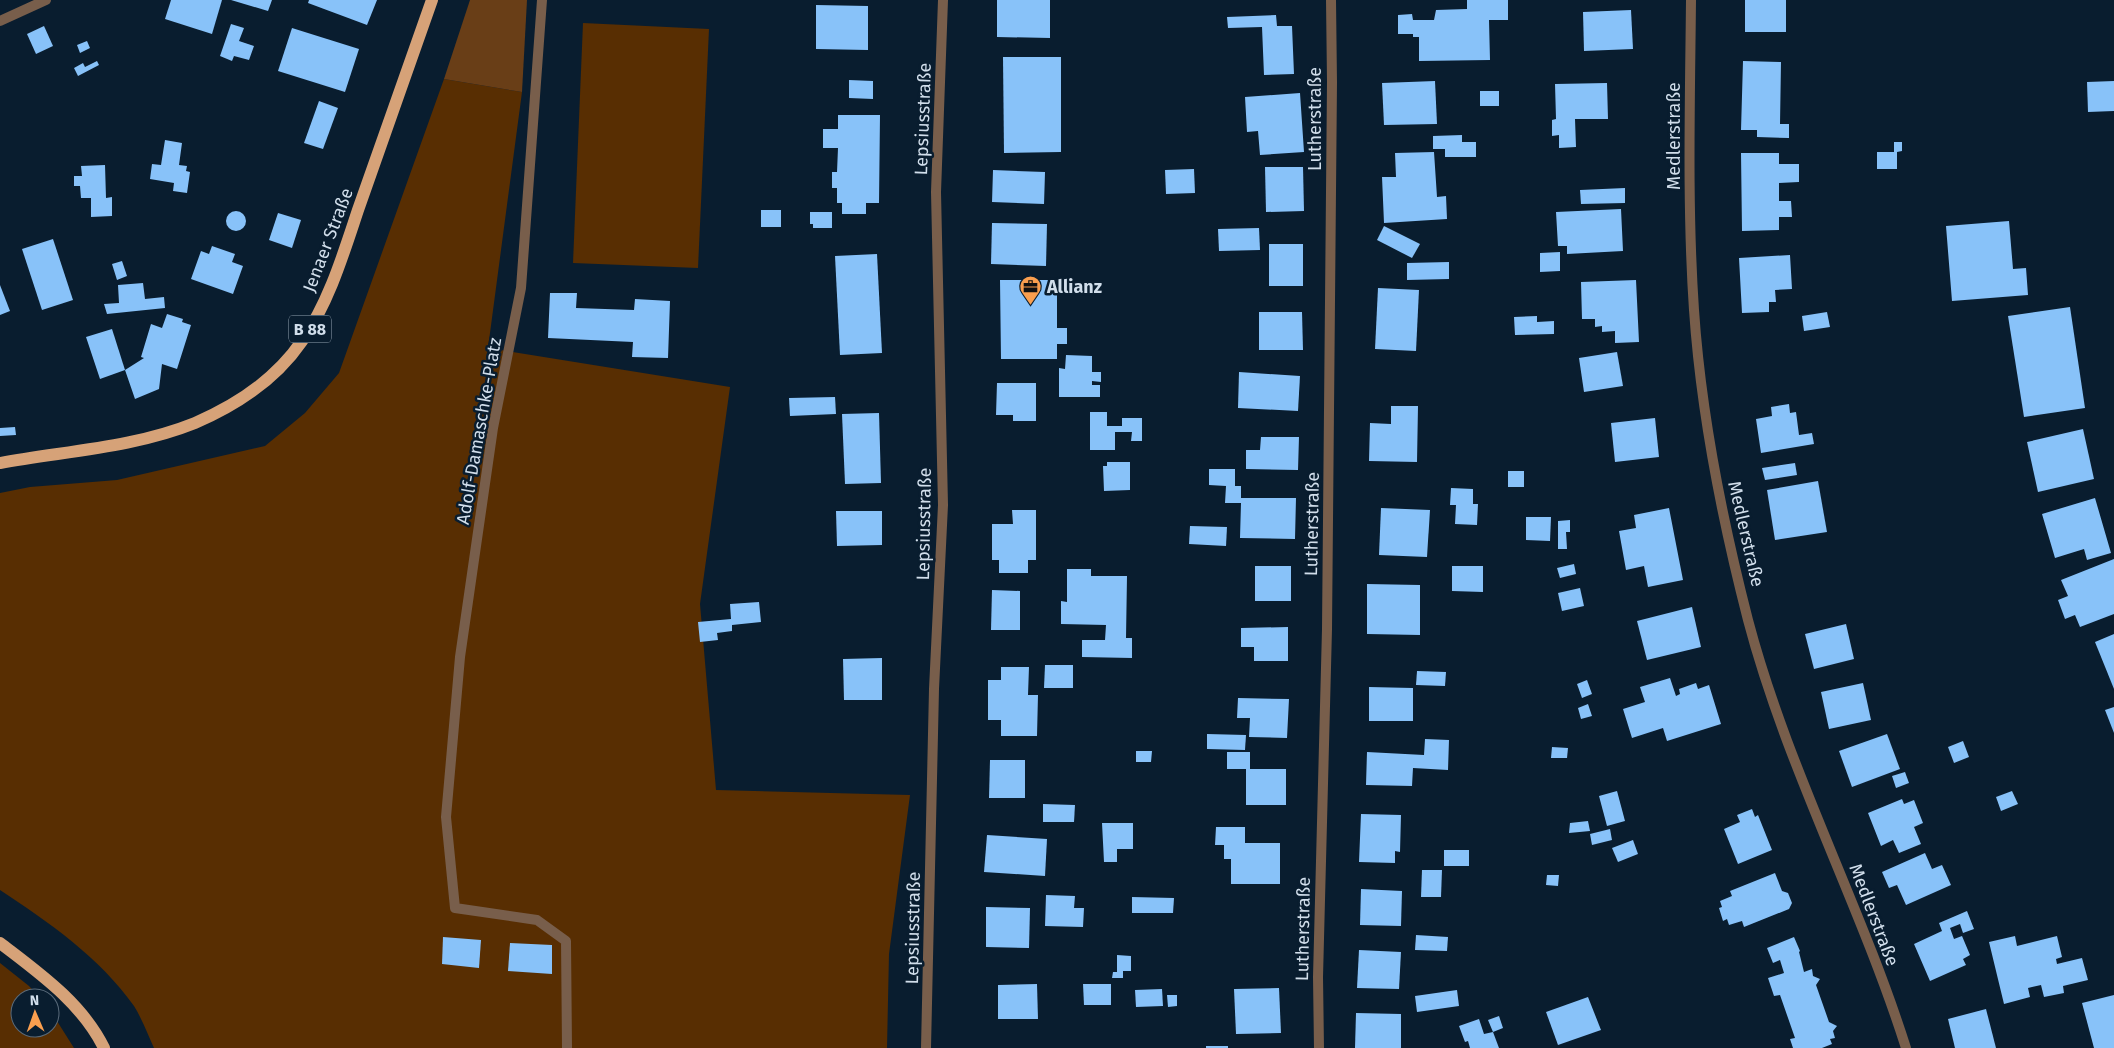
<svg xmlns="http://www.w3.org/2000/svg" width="2114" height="1048" viewBox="0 0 2114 1048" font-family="'Fira Sans',sans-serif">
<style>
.green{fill:#582e02}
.forest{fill:#693e17}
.building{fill:#88c2f9}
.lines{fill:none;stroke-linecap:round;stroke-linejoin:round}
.street{stroke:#785e4b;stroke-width:10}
.primary{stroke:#d6a278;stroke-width:12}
.labels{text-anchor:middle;stroke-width:5;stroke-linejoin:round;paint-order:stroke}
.shield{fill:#091d2f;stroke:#95a4b3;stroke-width:1}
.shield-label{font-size:16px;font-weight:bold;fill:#d1deeb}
.street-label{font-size:18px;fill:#d1deeb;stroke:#091d2f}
.poi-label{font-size:18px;font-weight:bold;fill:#d1deeb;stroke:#091d2f;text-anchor:start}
</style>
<rect width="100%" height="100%" fill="#091d2f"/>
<g class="green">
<polygon points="583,23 709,29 698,268 573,263"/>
<path d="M444 79 522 92 488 348 730 387 700 604 716 790 910 795 889 954 887 1048H154C148 1035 142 1019 134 1006 99 957 50 923 0 890V493L30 487 117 480 265 446 305 413 339 373Z"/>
<polygon points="0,963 29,986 40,998 20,998 20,1028 50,1028 50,1010 74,1048 0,1048"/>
</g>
<polygon class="forest" points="470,0 527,0 522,92 444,79"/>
<g class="building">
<polygon points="171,0 222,0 212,34 165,19"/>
<polygon points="231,0 272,0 268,11"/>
<polygon points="309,0 377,0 367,25 308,3"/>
<polygon points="997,0 1050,0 1050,38 997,37"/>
<polygon points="1467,0 1508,0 1508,20 1489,20 1490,60 1419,61 1419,37 1413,37 1413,34 1398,34 1398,15 1412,14 1413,20 1434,20 1436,10 1467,9"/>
<rect x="1745" y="0" width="41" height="32"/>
<polygon points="816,5 868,6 868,50 816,49"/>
<polygon points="1631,10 1633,49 1584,51 1583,12"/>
<polygon points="1276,15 1277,26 1292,26 1294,74 1264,75 1262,27 1228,28 1227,17"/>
<polygon points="231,24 244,28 239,41 254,46 249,60 234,56 232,61 220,56"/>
<polygon points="44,26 53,46 36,54 27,34"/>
<polygon points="292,28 359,49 345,92 278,71"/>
<polygon points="87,41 90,48 80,53 77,45"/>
<polygon points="1003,57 1061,57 1061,152 1004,153"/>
<polygon points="97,61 99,65 78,76 74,68 83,63 85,67"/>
<polygon points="1743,61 1781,62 1780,124 1789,124 1789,138 1757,137 1757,130 1741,130"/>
<polygon points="849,80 873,81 873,99 849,98"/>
<polygon points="1435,81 1437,124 1384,125 1382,83"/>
<polygon points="2114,81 2114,111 2088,112 2087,82"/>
<polygon points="1607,83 1608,119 1575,119 1576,147 1559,148 1559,135 1552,136 1552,120 1556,119 1555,84"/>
<rect x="1480" y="91" width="19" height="15"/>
<polygon points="1300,93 1304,152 1260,155 1258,131 1247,132 1245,97"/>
<polygon points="319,101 338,108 323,149 304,143"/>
<polygon points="838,115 880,115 879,203 866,203 866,214 842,214 842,203 837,203 837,188 832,188 832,172 837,172 838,148 823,148 823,129 838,129"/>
<polygon points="1462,135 1462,142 1476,142 1476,157 1445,157 1445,149 1433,149 1433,136"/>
<polygon points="165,140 182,143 179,165 187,166 186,171 190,172 187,193 173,191 174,183 150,179 152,164 161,165"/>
<polygon points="1894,142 1902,142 1902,151 1897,152 1897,169 1877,169 1877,152 1894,152"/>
<polygon points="1434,152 1437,197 1446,196 1447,219 1384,223 1382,177 1396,177 1395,153"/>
<polygon points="1741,153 1779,153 1779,164 1799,164 1799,182 1779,183 1779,201 1791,201 1792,217 1779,217 1779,230 1742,231"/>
<polygon points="105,165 106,198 112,197 112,216 91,217 91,198 81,198 80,186 74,186 74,176 82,176 81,166"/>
<polygon points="1265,167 1303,167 1304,211 1266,212"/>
<polygon points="1194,169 1195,193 1166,194 1165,170"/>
<polygon points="993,170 1045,172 1044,204 992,202"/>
<polygon points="1625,188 1625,203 1581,204 1580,190"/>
<polygon points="1621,209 1623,251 1567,254 1567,246 1558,246 1556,212"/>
<rect x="761" y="210" width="20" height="17"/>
<circle cx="236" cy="221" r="10"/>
<polygon points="810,212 832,212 832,228 813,228 813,224 810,224"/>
<polygon points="278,213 301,220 292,248 269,240"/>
<polygon points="2009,221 2013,269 2026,268 2028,295 1952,301 1946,226"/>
<polygon points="992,223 1047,224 1046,266 991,264"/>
<polygon points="1384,226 1420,244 1412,258 1377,240"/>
<polygon points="1259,228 1260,250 1219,251 1218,229"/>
<polygon points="53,239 73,300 42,310 22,249"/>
<rect x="1269" y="244" width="34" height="42"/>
<polygon points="212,246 235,254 232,262 243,266 233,294 191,279 201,251 209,254"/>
<polygon points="1560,252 1560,271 1540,272 1540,253"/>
<polygon points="877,254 882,353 840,355 835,256"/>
<polygon points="1790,255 1792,289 1775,290 1776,302 1769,302 1769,312 1742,313 1739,258"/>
<polygon points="122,261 127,276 117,280 112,264"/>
<polygon points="1449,262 1449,279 1407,280 1407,263"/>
<polygon points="1000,280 1057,280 1057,328 1067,328 1067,344 1057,344 1057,359 1001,359"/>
<polygon points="1636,280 1639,342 1615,343 1615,331 1602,332 1602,326 1595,327 1595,319 1582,319 1581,282"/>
<polygon points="143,283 145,299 164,297 165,308 107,314 104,304 119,303 118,285"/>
<polygon points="0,285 10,311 0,315"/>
<polygon points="1378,288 1419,290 1416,351 1375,349"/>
<polygon points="550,293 577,293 576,308 634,310 635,299 670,301 668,358 632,357 633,342 548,338"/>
<polygon points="2070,307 2085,408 2024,417 2008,316"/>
<polygon points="1259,312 1302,312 1303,350 1259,350"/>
<polygon points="1827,312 1830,327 1804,331 1802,316"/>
<polygon points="167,314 183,319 182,322 191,325 177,369 162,364 159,389 135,399 125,370 144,358 141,357 151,324 162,328"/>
<polygon points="1537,316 1537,322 1554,321 1554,334 1515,335 1514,317"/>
<polygon points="112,329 125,370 100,379 86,337"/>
<polygon points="1617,352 1623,386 1584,392 1579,358"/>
<polygon points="1066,355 1092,356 1092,372 1101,372 1101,382 1092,381 1092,385 1100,385 1100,397 1059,397 1059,368 1065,369"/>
<polygon points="1239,372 1300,376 1298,411 1238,408"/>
<polygon points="997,383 1036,383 1036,421 1013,421 1013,415 996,415"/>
<polygon points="835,397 836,414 790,416 789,398"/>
<polygon points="1789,404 1790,413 1796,412 1799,435 1812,433 1814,444 1761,453 1756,419 1772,416 1771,407"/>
<polygon points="1391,406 1418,406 1417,462 1369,461 1370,423 1391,424"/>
<polygon points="1090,412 1107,412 1107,426 1122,426 1122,418 1142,418 1142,441 1131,441 1132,432 1115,432 1115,450 1090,450"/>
<polygon points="879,413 881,483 845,484 842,414"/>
<polygon points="1655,418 1659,457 1615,462 1611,423"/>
<polygon points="15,427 16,435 0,436 0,428"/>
<polygon points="2083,429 2094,479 2038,492 2027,442"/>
<polygon points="1261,437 1299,437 1298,470 1246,469 1246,450 1260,450"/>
<polygon points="1107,462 1130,462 1130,490 1104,491 1103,466 1107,466"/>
<polygon points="1795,463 1797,475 1765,480 1762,468"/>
<polygon points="1209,469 1235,469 1235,486 1241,486 1241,498 1296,498 1295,539 1240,538 1241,503 1225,503 1226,486 1209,485"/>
<rect x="1508" y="471" width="16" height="16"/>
<polygon points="1818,481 1827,532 1775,540 1767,490"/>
<polygon points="1451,488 1473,489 1473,504 1478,504 1477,525 1455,524 1456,505 1450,505"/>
<polygon points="2095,498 2111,553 2087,560 2084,549 2055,558 2042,514"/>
<polygon points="1381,508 1430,510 1427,557 1379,555"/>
<polygon points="1669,508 1683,580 1648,587 1644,566 1626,570 1619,531 1636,528 1634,515"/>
<polygon points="1012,510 1036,510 1036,560 1028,560 1028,573 999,573 999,560 992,560 992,524 1013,524"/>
<polygon points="836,511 882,511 882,545 837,546"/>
<polygon points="1526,517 1551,517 1550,541 1526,540"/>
<polygon points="1570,520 1570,532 1566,532 1567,549 1558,549 1558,521"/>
<polygon points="1190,526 1227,527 1226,546 1189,544"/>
<polygon points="2114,559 2114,614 2080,627 2075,615 2065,619 2058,600 2068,596 2061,580"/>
<polygon points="1574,564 1576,574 1560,578 1557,568"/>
<rect x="1255" y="566" width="36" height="35"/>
<polygon points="1452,566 1483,566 1483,592 1452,591"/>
<polygon points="1067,569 1091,569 1091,576 1127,576 1126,638 1132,638 1132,658 1082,657 1082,640 1105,640 1106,625 1061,624 1061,601 1067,602"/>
<polygon points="1367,584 1420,585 1420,635 1367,634"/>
<polygon points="1580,588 1584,606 1562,611 1558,593"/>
<polygon points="992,590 1020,591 1020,630 991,630"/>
<polygon points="759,602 761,622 732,625 732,631 717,633 718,640 700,642 698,622 731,619 730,604"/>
<polygon points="1692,607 1701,647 1647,660 1637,621"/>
<polygon points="1846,624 1854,659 1814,669 1805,634"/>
<polygon points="1288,627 1288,661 1254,661 1254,647 1241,647 1241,628"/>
<polygon points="2114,634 2114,689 2095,642"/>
<polygon points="882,658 882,700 844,700 843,659"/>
<polygon points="1045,665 1073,665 1073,688 1044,688"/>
<polygon points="1001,667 1029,667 1028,695 1038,695 1037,736 1001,736 1001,720 988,720 988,680 1001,680"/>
<polygon points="1417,671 1446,672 1445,686 1416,685"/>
<polygon points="1670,678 1676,696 1680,694 1679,689 1696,683 1698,689 1709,685 1721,724 1667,741 1663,728 1632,738 1623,709 1645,702 1640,687"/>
<polygon points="1587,680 1592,694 1582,698 1577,684"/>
<polygon points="1863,683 1871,720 1829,729 1821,692"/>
<polygon points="1369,687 1413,688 1413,721 1369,721"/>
<polygon points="1238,698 1289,699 1287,738 1249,737 1250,718 1237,718"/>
<polygon points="1588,704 1592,716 1581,719 1578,708"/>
<polygon points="2114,707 2114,733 2105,710"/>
<polygon points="1207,734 1246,735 1245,750 1207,749"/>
<polygon points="1887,734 1900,769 1852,787 1839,751"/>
<polygon points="1425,739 1449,740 1448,770 1413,768 1412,786 1366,785 1367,752 1424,755"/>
<polygon points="1963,741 1969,757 1954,763 1948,747"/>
<polygon points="1552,747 1568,748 1567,758 1551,758"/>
<polygon points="1136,751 1152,751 1151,762 1136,762"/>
<polygon points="1227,752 1250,752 1250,769 1286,769 1286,805 1246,805 1246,769 1227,769"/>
<polygon points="990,760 1025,760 1025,798 989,798"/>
<polygon points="1905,772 1909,783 1896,788 1892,776"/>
<polygon points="1617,791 1625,821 1607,826 1599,796"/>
<polygon points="2012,791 2018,804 2001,811 1996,797"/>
<polygon points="1902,799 1904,804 1914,800 1923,823 1914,827 1921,844 1899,853 1893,840 1881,846 1868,813"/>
<polygon points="1043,804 1075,805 1074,822 1043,822"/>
<polygon points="1752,809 1755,817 1758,815 1772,850 1738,864 1724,829 1740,822 1737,815"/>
<polygon points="1361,814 1401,815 1400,852 1395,851 1395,863 1359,862"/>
<polygon points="1588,821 1590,831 1569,833 1570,823"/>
<polygon points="1102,823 1133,823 1133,849 1117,849 1117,862 1104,862"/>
<polygon points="1216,827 1245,827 1245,843 1280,843 1280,884 1231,884 1231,859 1224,859 1224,845 1215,845"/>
<polygon points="1610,829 1612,840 1592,845 1590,834"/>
<polygon points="987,835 1047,839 1045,876 984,872"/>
<polygon points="1633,840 1638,854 1618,862 1612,848"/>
<rect x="1444" y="850" width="25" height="16"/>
<polygon points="1925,853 1932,869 1942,865 1951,885 1906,905 1897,885 1889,888 1882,872"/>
<polygon points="1422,870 1442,870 1441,897 1421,897"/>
<polygon points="1775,873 1782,891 1788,893 1792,903 1789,909 1744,927 1742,921 1729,925 1727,919 1723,921 1719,908 1722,907 1720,901 1732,896 1730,891"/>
<polygon points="1547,875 1559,875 1558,886 1546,885"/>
<polygon points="1361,889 1402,891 1401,926 1360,925"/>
<polygon points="1046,895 1075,896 1074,908 1084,908 1083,927 1045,926"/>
<polygon points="1132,897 1174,898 1173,913 1132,913"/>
<polygon points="986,907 1030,908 1029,948 986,947"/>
<polygon points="1967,911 1974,929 1963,933 1960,924 1950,928 1954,939 1962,936 1970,955 1963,959 1966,965 1930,981 1914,944 1942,931 1939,923"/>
<polygon points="1416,935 1448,937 1447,951 1415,950"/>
<polygon points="2015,936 2017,946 2057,936 2062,957 2056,959 2057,964 2082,958 2088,980 2063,986 2064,993 2044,997 2041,985 2028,988 2030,997 2004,1004 1989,942"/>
<polygon points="443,937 481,940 479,968 442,964"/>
<polygon points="1794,937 1800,951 1799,952 1804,972 1812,969 1813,976 1820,979 1816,985 1829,1022 1837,1026 1833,1031 1835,1038 1830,1039 1832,1044 1822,1048 1793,1048 1790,1039 1795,1038 1780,995 1774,996 1768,978 1784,973 1780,960 1773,963 1767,948"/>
<polygon points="510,943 552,945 552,974 508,971"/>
<polygon points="1359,950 1401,952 1399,989 1357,988"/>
<polygon points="1117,955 1131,956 1131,971 1123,971 1123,978 1112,978 1113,972 1117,972"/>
<polygon points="1037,984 1038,1019 998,1019 998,985"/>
<polygon points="1083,984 1111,984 1111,1005 1084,1005"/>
<polygon points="1279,988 1281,1033 1236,1034 1234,989"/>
<polygon points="1162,989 1163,1006 1136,1007 1135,990"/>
<polygon points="1457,990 1459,1006 1417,1012 1415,996"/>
<polygon points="1167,995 1177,995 1177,1006 1168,1007"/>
<polygon points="2114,995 2114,1048 2094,1048 2082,1003"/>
<polygon points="1588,997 1601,1030 1558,1045 1546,1012"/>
<polygon points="1986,1009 1996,1048 1955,1048 1948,1019"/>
<polygon points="1356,1013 1401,1014 1401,1048 1355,1048"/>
<polygon points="1499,1016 1503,1028 1493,1032 1488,1020"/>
<polygon points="1479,1019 1484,1034 1493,1032 1499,1048 1470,1048 1468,1041 1465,1042 1459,1026"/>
<rect x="1206" y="1046" width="22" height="2"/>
</g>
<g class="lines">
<g class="street">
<polyline points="542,0 521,288 493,428 460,657 446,817 455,908 537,920 566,941 567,1048"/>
<path d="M1691 0C1690 103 1687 207 1694 310 1701 414 1722 519 1748 620 1787 768 1860 903 1906 1048"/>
<polyline points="0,21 46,0"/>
<polyline points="926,1048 934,689 943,505 936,192 943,0"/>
<polyline points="1319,1048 1318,977 1327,629 1332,82 1331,0"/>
</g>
<g class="primary">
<path d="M0 463C65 451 133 448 195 423 237 405 276 379 302 341 329 302 343 255 358 210 383 140 407 70 432 0"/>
<path d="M0 943C39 973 82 1003 104 1048"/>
</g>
</g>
<defs>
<symbol id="office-pin" viewBox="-11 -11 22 30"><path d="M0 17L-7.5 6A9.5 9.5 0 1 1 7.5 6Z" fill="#fa9f4f" stroke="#091d2f"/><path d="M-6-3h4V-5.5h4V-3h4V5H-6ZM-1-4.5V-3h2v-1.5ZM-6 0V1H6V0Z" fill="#111"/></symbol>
</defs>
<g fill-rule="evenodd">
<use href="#office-pin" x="1018" y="274" width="25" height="34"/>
</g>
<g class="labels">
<rect class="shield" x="289" y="315.5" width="42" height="27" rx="4"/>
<g class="shield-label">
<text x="310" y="335">B 88</text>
</g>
<g class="street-label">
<text transform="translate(923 119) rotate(-88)" y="6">Lepsiusstraße</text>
<text transform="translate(1315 119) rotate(-90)" y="6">Lutherstraße</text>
<text transform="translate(1674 136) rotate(-90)" y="6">Medlerstraße</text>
<text transform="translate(328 240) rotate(-69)" y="6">Jenaer Straße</text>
<text transform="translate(479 431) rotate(-80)" y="6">Adolf-Damaschke-Platz</text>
<text transform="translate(924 524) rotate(-89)" y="6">Lepsiusstraße</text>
<text transform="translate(1312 524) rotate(-89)" y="6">Lutherstraße</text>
<text transform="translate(1746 534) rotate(77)" y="6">Medlerstraße</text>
<text transform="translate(1874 915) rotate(69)" y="6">Medlerstraße</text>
<text transform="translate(913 928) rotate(-89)" y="6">Lepsiusstraße</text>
<text transform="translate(1303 929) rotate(-89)" y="6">Lutherstraße</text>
</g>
<g class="poi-label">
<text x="1047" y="293">Allianz</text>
</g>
</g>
<g transform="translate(35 1013) rotate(358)"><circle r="24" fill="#091d2f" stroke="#596a7a"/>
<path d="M0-4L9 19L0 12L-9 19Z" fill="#fa9f4f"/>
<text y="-8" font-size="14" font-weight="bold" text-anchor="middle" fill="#d1deeb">N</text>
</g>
</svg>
